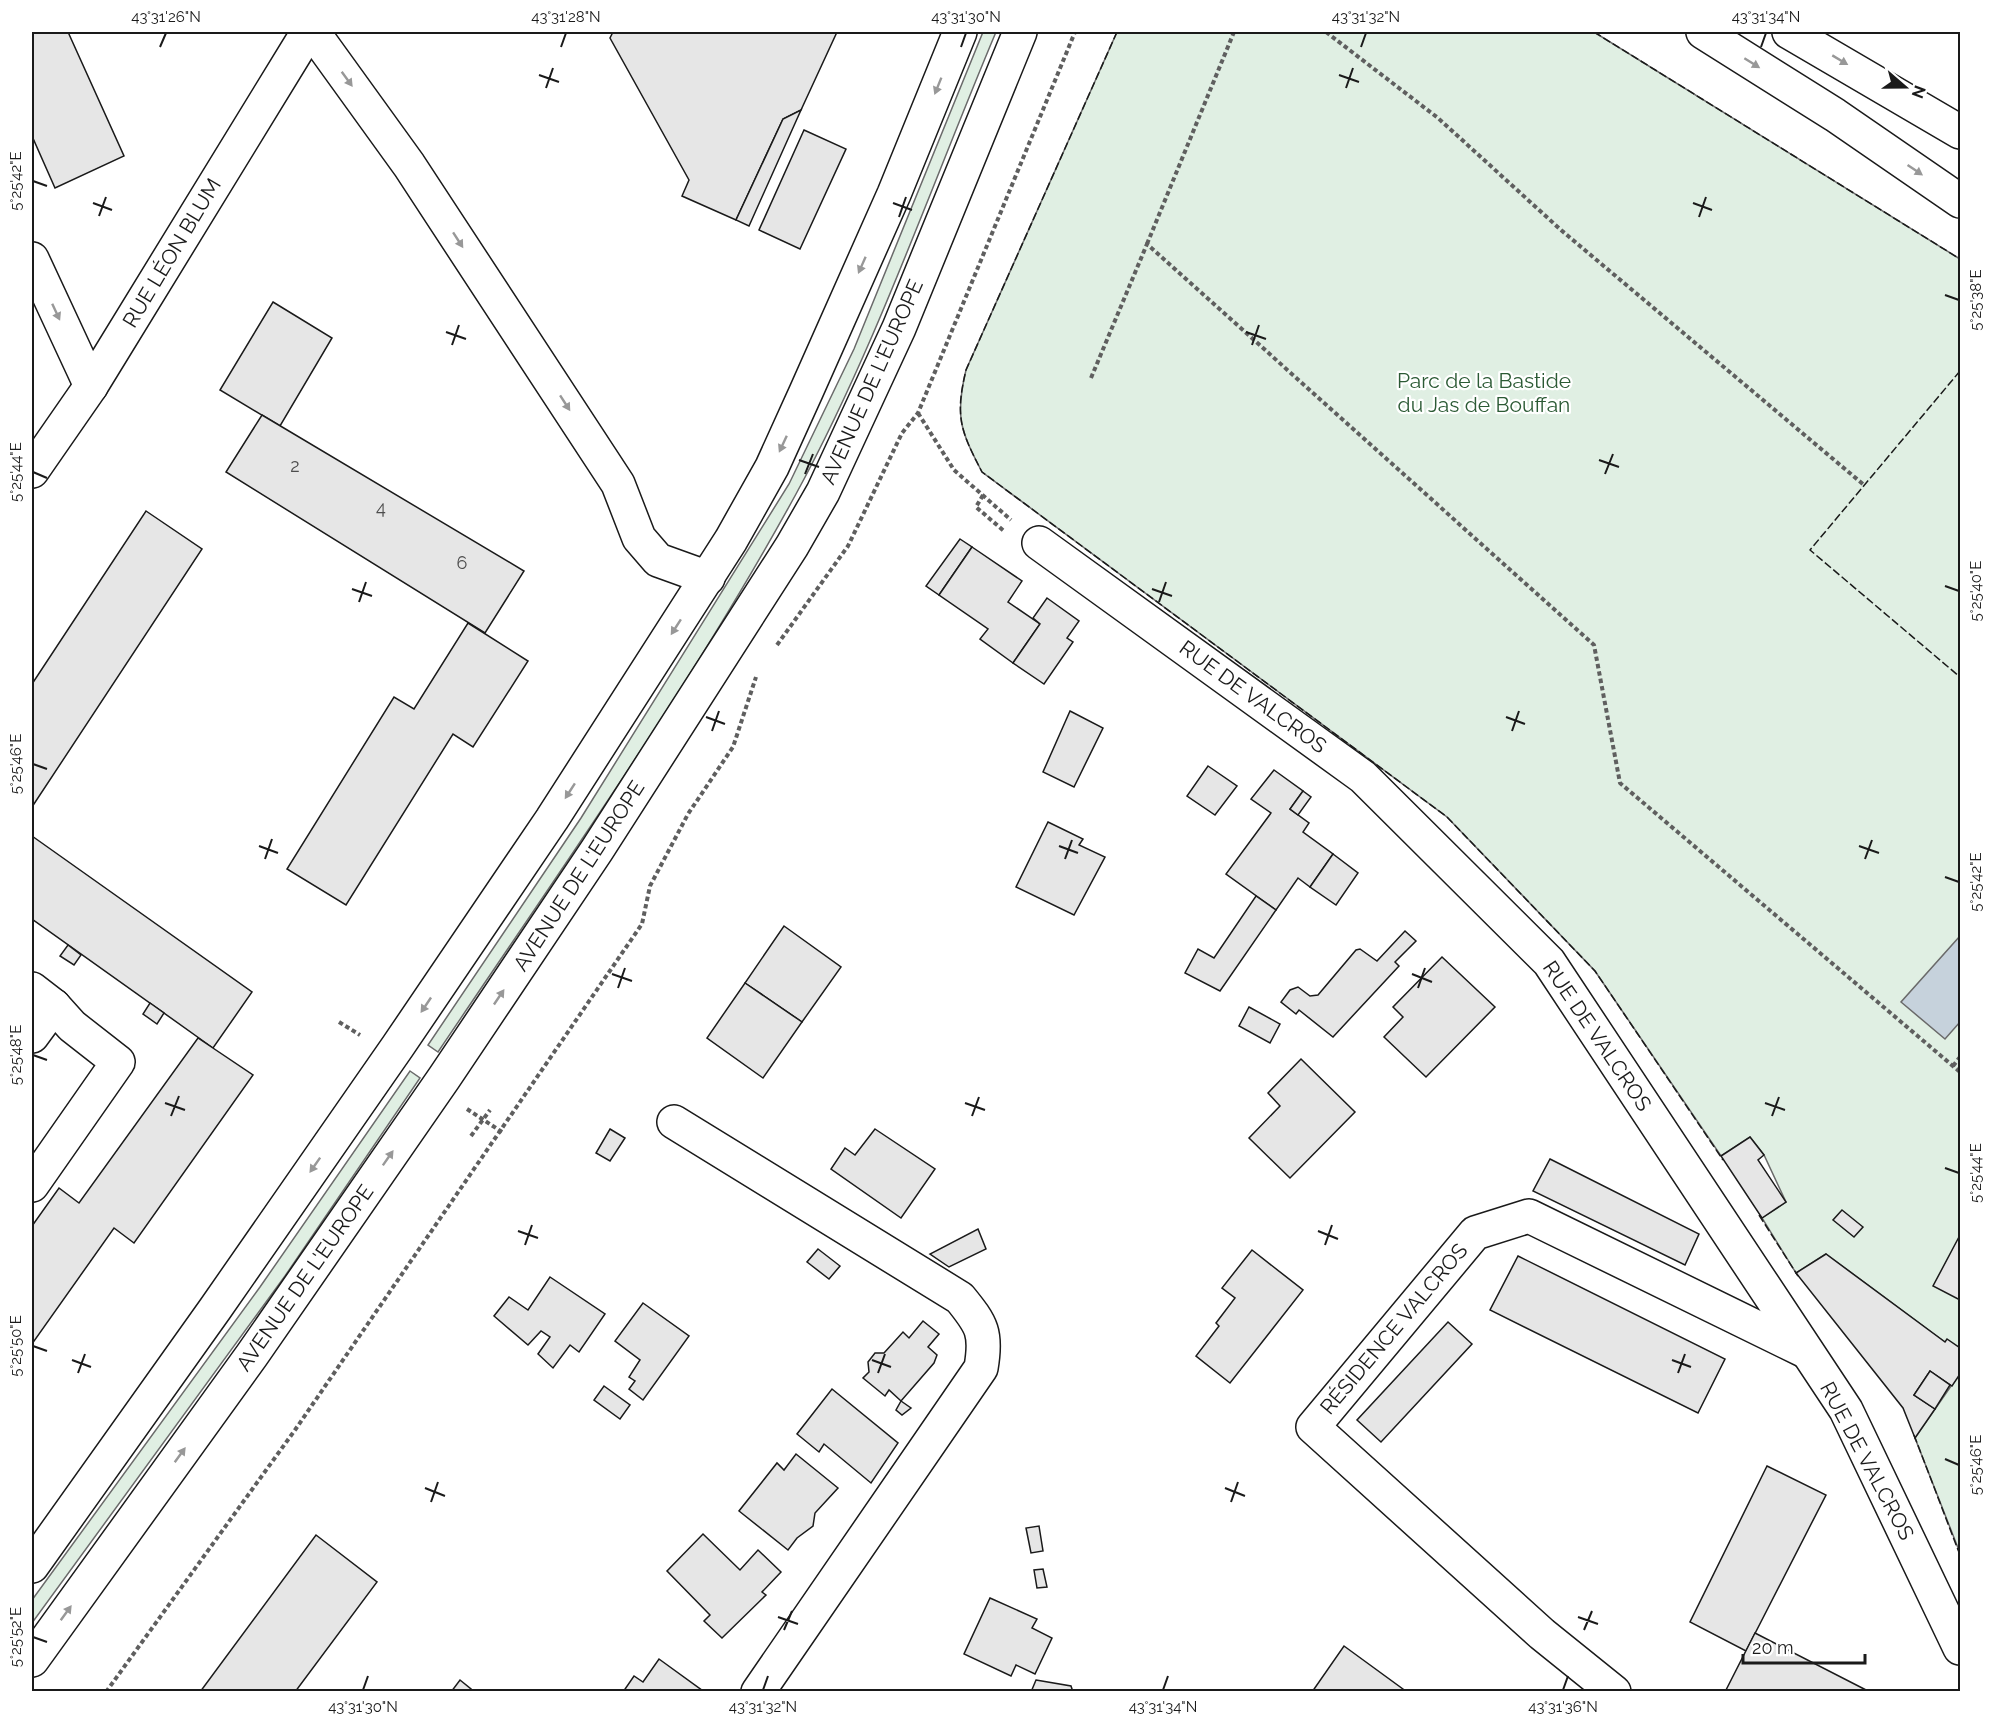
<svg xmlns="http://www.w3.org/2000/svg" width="1992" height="1723" viewBox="0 0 1992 1723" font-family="Raleway,sans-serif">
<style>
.green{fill:#e0efe3;stroke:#6a6a6a;stroke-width:1.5}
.water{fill:#c6d2dc;stroke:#6a6a6a;stroke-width:1.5}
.building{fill:#e6e6e6;stroke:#1a1a1a;stroke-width:1.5}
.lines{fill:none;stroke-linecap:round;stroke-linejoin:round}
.minor-casing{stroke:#1a1a1a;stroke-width:36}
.major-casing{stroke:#1a1a1a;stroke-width:36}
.highway-casing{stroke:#1a1a1a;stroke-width:36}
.path{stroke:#5f5f5f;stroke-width:4;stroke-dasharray:4.5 3;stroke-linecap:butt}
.minor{stroke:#fff;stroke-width:33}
.major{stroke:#fff;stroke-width:33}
.highway{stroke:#fff;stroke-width:33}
.fence{stroke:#1a1a1a;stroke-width:1.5;stroke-dasharray:8 3;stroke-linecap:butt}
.oneway{fill:#989898}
.ticks{fill:none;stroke:#1a1a1a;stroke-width:2}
.labels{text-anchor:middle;stroke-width:4.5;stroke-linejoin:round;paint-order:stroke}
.number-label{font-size:18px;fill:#4d4d4d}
.street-label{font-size:21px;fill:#1a1a1a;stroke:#fff}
.park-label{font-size:21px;fill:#2b5a34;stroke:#fff}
.neatline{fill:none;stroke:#1a1a1a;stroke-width:2}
.ticks-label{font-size:15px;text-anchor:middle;fill:#1a1a1a}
</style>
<rect width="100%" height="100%" fill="#fff"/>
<g class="green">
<path d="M983 32H996C931 186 876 347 796 494 690 688 561 869 438 1052L428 1045 581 818 789 484 854 349Z"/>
<path d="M1117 32H1594L1960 259V1350L1945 1342 1826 1254 1796 1273 1762 1218 1786 1202 1764 1155 1750 1137 1721 1156 1595 971 1447 817 982 472C960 430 955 416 966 370Z"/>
<polygon points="410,1071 420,1078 285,1276 32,1623 32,1600 260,1287"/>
<polygon points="1960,1373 1960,1553 1915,1438"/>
</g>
<polygon class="water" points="1960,936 1960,1022 1945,1039 1901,1002"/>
<g class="building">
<polygon points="32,32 68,32 124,156 55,188 32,136"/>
<polygon points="613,32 837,32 801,110 783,119 736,220 682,196 689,180 610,38"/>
<polygon points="801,110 749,226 736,220 783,119"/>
<polygon points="804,130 846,149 800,249 759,230"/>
<polygon points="273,302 332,338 280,426 220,390"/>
<polygon points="262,415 524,571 485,633 226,472"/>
<polygon points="146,511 202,549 32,807 32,684"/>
<polygon points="960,539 972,547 939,595 926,586"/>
<polygon points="972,547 1022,581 1008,602 1040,624 1013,663 980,639 988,629 939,595"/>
<polygon points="1047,598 1079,621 1067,638 1073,642 1044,684 1013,663 1040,624 1033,618"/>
<polygon points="468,623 528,661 473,747 453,734 346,905 287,869 394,697 414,709"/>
<polygon points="1070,711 1103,728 1074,787 1043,772"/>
<polygon points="1208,766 1237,786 1215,815 1187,796"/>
<polygon points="1274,770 1303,791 1290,809 1309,823 1303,832 1333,854 1310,887 1298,878 1276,910 1226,874 1271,813 1251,799"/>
<polygon points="1303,791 1311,797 1298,815 1290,809"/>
<polygon points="1048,822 1083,839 1079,845 1105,857 1074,915 1016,887"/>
<polygon points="32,836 252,992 213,1048 32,919"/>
<polygon points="1333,854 1358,873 1336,905 1310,887"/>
<polygon points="1256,896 1276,910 1220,991 1185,973 1198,949 1214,958"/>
<polygon points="784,926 841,967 802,1022 745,983"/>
<polygon points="1405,931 1416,941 1395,962 1399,966 1333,1037 1299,1010 1296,1014 1281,1002 1290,990 1298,987 1310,996 1318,995 1356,950 1360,949 1377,961"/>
<polygon points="68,945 81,955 74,965 60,956"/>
<polygon points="1442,957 1495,1007 1426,1077 1384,1037 1403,1017 1393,1007"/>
<polygon points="745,983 802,1022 763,1078 707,1038"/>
<polygon points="150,1003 164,1013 157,1024 143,1014"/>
<polygon points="1249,1007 1280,1024 1270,1043 1239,1026"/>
<polygon points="198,1038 253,1075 134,1243 114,1228 32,1344 32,1226 59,1188 79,1203"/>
<polygon points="1301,1059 1355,1112 1290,1178 1249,1138 1280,1106 1268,1093"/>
<polygon points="610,1129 625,1138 610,1161 596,1153"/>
<polygon points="875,1129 935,1169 901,1218 831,1169 845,1148 855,1155"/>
<polygon points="1750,1137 1764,1155 1758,1160 1786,1202 1762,1218 1721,1156"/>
<polygon points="1550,1159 1699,1234 1685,1265 1533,1191"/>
<polygon points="1842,1210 1863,1227 1854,1237 1833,1220"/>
<polygon points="978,1229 986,1249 949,1267 930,1254"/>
<polygon points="1960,1235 1960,1300 1933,1286"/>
<polygon points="818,1249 840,1266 829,1279 807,1262"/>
<polygon points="1252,1250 1303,1290 1230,1383 1196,1356 1219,1326 1216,1323 1235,1298 1222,1288"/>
<polygon points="1826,1254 1945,1342 1947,1339 1960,1348 1960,1374 1952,1386 1930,1371 1914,1395 1935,1409 1915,1438 1903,1408 1796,1273"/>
<polygon points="1518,1256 1725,1359 1698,1413 1490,1310"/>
<polygon points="550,1277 605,1314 579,1352 570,1345 553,1368 538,1354 550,1337 541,1331 528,1345 494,1316 509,1297 528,1310"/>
<polygon points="643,1303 689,1336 643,1400 629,1389 635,1381 629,1377 640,1360 615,1341"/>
<polygon points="923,1321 939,1334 928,1347 937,1355 934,1363 901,1401 889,1390 885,1396 863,1378 869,1372 868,1362 875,1353 884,1353 903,1332 909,1338"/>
<polygon points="1448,1322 1472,1344 1381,1442 1357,1420"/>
<polygon points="1930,1371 1950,1385 1935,1409 1914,1395"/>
<polygon points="604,1386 630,1405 620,1419 594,1400"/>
<polygon points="832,1389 898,1443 871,1483 824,1444 819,1452 797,1434"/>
<polygon points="901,1401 911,1408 902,1415 896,1410"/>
<polygon points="796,1454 838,1488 815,1513 813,1526 797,1538 788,1550 739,1511 777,1463 784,1470"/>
<polygon points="1767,1466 1826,1495 1746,1651 1690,1622"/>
<polygon points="1039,1526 1043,1551 1031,1553 1026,1528"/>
<polygon points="703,1534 740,1570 758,1550 781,1572 762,1592 766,1595 722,1638 704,1621 710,1615 667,1571"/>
<polygon points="316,1535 377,1582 295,1692 200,1692"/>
<polygon points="1043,1569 1047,1587 1037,1588 1034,1570"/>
<polygon points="990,1598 1037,1619 1032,1628 1052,1638 1035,1674 1016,1665 1011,1676 964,1654"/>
<polygon points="1755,1633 1870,1692 1725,1692"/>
<polygon points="1344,1646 1407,1692 1312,1692"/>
<polygon points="659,1659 703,1691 703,1692 623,1692 634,1676 643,1682"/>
<polygon points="460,1680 471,1689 469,1692 451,1692"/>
<polygon points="1036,1680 1071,1686 1073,1692 1031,1692"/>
</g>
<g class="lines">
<defs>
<g id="minor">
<polyline points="313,32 409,165 618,484 639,538 658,560 708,578"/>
<polyline points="32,259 91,386"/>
<polyline points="32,471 91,386 308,32"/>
<polyline points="1039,543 1363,777 1549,962 1846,1410 1960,1648"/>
<polyline points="32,989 54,1006 32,1036"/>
<path d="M674 1122 960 1298C982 1325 987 1333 981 1368L758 1692"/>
<polyline points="32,1185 118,1062 72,1026 54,1006"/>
<polyline points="1614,1692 1542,1634 1313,1427 1475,1233 1529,1216 1805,1351"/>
</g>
<g id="major">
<polyline points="32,1566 215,1309 398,1046 552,819 731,540 772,467 806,392 894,194 960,32"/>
<polyline points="32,1660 252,1355 444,1078 597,850 792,546 823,492 899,328 1020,32"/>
</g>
<g id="highway">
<polyline points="1703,32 1835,115 1960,201"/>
<polyline points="1789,32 1960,132"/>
</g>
</defs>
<use href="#minor" class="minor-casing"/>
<use href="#major" class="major-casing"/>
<use href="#highway" class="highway-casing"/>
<g class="path">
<polyline points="1326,32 1438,118 1561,230 1864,485"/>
<polyline points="1147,244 1234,32"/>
<polyline points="1091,378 1147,244 1594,645 1620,783 1960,1072"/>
<polyline points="918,413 954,470 1011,520"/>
<polyline points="983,495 976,507 1004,531"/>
<polyline points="777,645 848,546 902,433 918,413 1075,32"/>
<polyline points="339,1022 360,1035"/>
<polyline points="1953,1066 1960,1057"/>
<polyline points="467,1109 502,1132"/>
<polyline points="471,1136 490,1110"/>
<polyline points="106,1692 295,1430 642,924 650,886 688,814 733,747 756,677"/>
</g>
<use href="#minor" class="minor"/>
<use href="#major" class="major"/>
<use href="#highway" class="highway"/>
<g class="fence">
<path d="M1117 32 966 370C955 416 960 430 982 472L1447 817 1595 971 1723 1160"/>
<polyline points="1594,32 1960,259"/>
<polyline points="1960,371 1810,550 1960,677"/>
<polyline points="1759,1215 1798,1276"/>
<polyline points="1914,1435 1960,1555"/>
</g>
</g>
<defs><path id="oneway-solid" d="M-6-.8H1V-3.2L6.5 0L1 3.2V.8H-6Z" transform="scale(1.5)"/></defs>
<g class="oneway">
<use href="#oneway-solid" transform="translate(1840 60) rotate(31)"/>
<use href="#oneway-solid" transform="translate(1752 63) rotate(32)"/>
<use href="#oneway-solid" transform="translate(347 79) rotate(54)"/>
<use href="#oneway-solid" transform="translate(938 86) rotate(112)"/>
<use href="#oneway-solid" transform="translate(1915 170) rotate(34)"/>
<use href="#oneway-solid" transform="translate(458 240) rotate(57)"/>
<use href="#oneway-solid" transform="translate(862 265) rotate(114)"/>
<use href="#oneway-solid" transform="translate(56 312) rotate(65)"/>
<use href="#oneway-solid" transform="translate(565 403) rotate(57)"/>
<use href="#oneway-solid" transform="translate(783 444) rotate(115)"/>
<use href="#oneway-solid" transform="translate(676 627) rotate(123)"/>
<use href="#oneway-solid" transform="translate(570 791) rotate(123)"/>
<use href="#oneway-solid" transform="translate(499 997) rotate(-56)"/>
<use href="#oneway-solid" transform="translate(426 1005) rotate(124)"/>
<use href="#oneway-solid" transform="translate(388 1158) rotate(-55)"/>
<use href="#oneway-solid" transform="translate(315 1165) rotate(125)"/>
<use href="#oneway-solid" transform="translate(180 1455) rotate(-54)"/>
<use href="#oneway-solid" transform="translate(66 1613) rotate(-54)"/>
</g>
<path class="ticks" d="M160 47 166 33M561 47 566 33M961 47 966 33M1361 47 1366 33M1761 47 1766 33M539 75 559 82M1339 75 1359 82M546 88 553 68M1346 88 1353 68M33 181 47 186M93 203 112 210M893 203 912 210M1693 203 1712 210M99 216 106 197M899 217 906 197M1699 217 1706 197M1945 295 1959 300M446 332 466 339M1246 332 1266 339M452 345 459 325M1252 345 1259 325M799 460 819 467M1599 460 1619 467M33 472 47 478M805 474 813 454M1605 474 1613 454M1945 586 1959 591M352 589 372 596M1152 589 1172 596M359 602 366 582M1159 602 1166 582M706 717 725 724M1506 717 1525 724M712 731 719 711M1512 731 1519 711M33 764 47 769M259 846 278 853M1059 846 1078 853M1859 846 1879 853M265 859 272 839M1065 859 1072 840M1865 859 1872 840M1945 877 1959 882M612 974 632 981M1412 974 1432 982M618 988 625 968M1418 988 1425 968M33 1055 47 1060M165 1103 185 1110M965 1103 985 1110M1765 1103 1785 1110M171 1116 179 1096M972 1116 979 1097M1772 1116 1779 1097M1945 1168 1959 1173M518 1231 538 1238M1318 1231 1338 1239M525 1245 532 1225M1325 1245 1332 1225M33 1346 47 1351M72 1360 91 1367M872 1360 891 1367M1672 1360 1691 1367M78 1373 85 1354M878 1373 885 1354M1678 1373 1685 1354M1945 1459 1959 1465M425 1488 445 1496M1225 1488 1245 1496M431 1502 438 1482M1231 1502 1238 1482M778 1617 798 1624M1578 1617 1598 1624M784 1630 792 1611M1584 1630 1592 1611M33 1637 47 1642M363 1690 368 1676M763 1690 768 1676M1163 1690 1168 1676M1563 1690 1568 1676"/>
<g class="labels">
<g class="number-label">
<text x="295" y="472">2</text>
<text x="381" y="514">4</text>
<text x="462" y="569">6</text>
</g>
<g class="street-label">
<text transform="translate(172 253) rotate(-59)" y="7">RUE LÉON BLUM</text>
<text transform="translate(872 382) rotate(-66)" y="7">AVENUE DE L'EUROPE</text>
<text transform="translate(1253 697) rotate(36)" y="7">RUE DE VALCROS</text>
<text transform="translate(579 876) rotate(-57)" y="7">AVENUE DE L'EUROPE</text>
<text transform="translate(1597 1036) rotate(56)" y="7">RUE DE VALCROS</text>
<text transform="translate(305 1278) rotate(-55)" y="7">AVENUE DE L'EUROPE</text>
<text transform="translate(1394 1329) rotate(-50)" y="7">RÉSIDENCE VALCROS</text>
<text transform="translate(1867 1461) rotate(62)" y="7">RUE DE VALCROS</text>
</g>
<g class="park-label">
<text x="1484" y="388">Parc de la Bastide<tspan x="1484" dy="24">du Jas de Bouffan</tspan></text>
</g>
</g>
<rect width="1992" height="1723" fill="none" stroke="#ffffff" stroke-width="66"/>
<g transform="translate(1905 87) rotate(110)" stroke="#ffffff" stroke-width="4.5" paint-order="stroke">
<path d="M0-4.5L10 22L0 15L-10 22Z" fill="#1a1a1a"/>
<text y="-9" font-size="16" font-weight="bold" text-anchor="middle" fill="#1a1a1a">N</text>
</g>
<path d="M1743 1654v9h122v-9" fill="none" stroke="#1a1a1a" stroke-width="3"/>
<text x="1752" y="1654" font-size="18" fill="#1a1a1a" stroke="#ffffff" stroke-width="4.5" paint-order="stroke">20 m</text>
<rect x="33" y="33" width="1926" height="1657" class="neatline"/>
<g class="ticks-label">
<text x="166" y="22">43°31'26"N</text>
<text x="566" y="22">43°31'28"N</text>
<text x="966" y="22">43°31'30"N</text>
<text x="1366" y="22">43°31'32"N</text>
<text x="1766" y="22">43°31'34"N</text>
<text transform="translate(16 181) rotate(-90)" y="5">5°25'42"E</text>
<text transform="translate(1976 300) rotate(-90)" y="5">5°25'38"E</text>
<text transform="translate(16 472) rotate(-90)" y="5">5°25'44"E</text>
<text transform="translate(1976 591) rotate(-90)" y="5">5°25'40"E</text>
<text transform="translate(16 764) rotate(-90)" y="5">5°25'46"E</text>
<text transform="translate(1976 882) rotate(-90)" y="5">5°25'42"E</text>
<text transform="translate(16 1055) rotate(-90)" y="5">5°25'48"E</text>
<text transform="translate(1976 1173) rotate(-90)" y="5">5°25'44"E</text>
<text transform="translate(16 1346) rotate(-90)" y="5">5°25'50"E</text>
<text transform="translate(1976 1465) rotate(-90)" y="5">5°25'46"E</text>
<text transform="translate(16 1637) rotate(-90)" y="5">5°25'52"E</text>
<text x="363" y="1712">43°31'30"N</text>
<text x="763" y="1712">43°31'32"N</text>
<text x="1163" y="1712">43°31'34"N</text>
<text x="1563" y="1712">43°31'36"N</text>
</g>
</svg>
